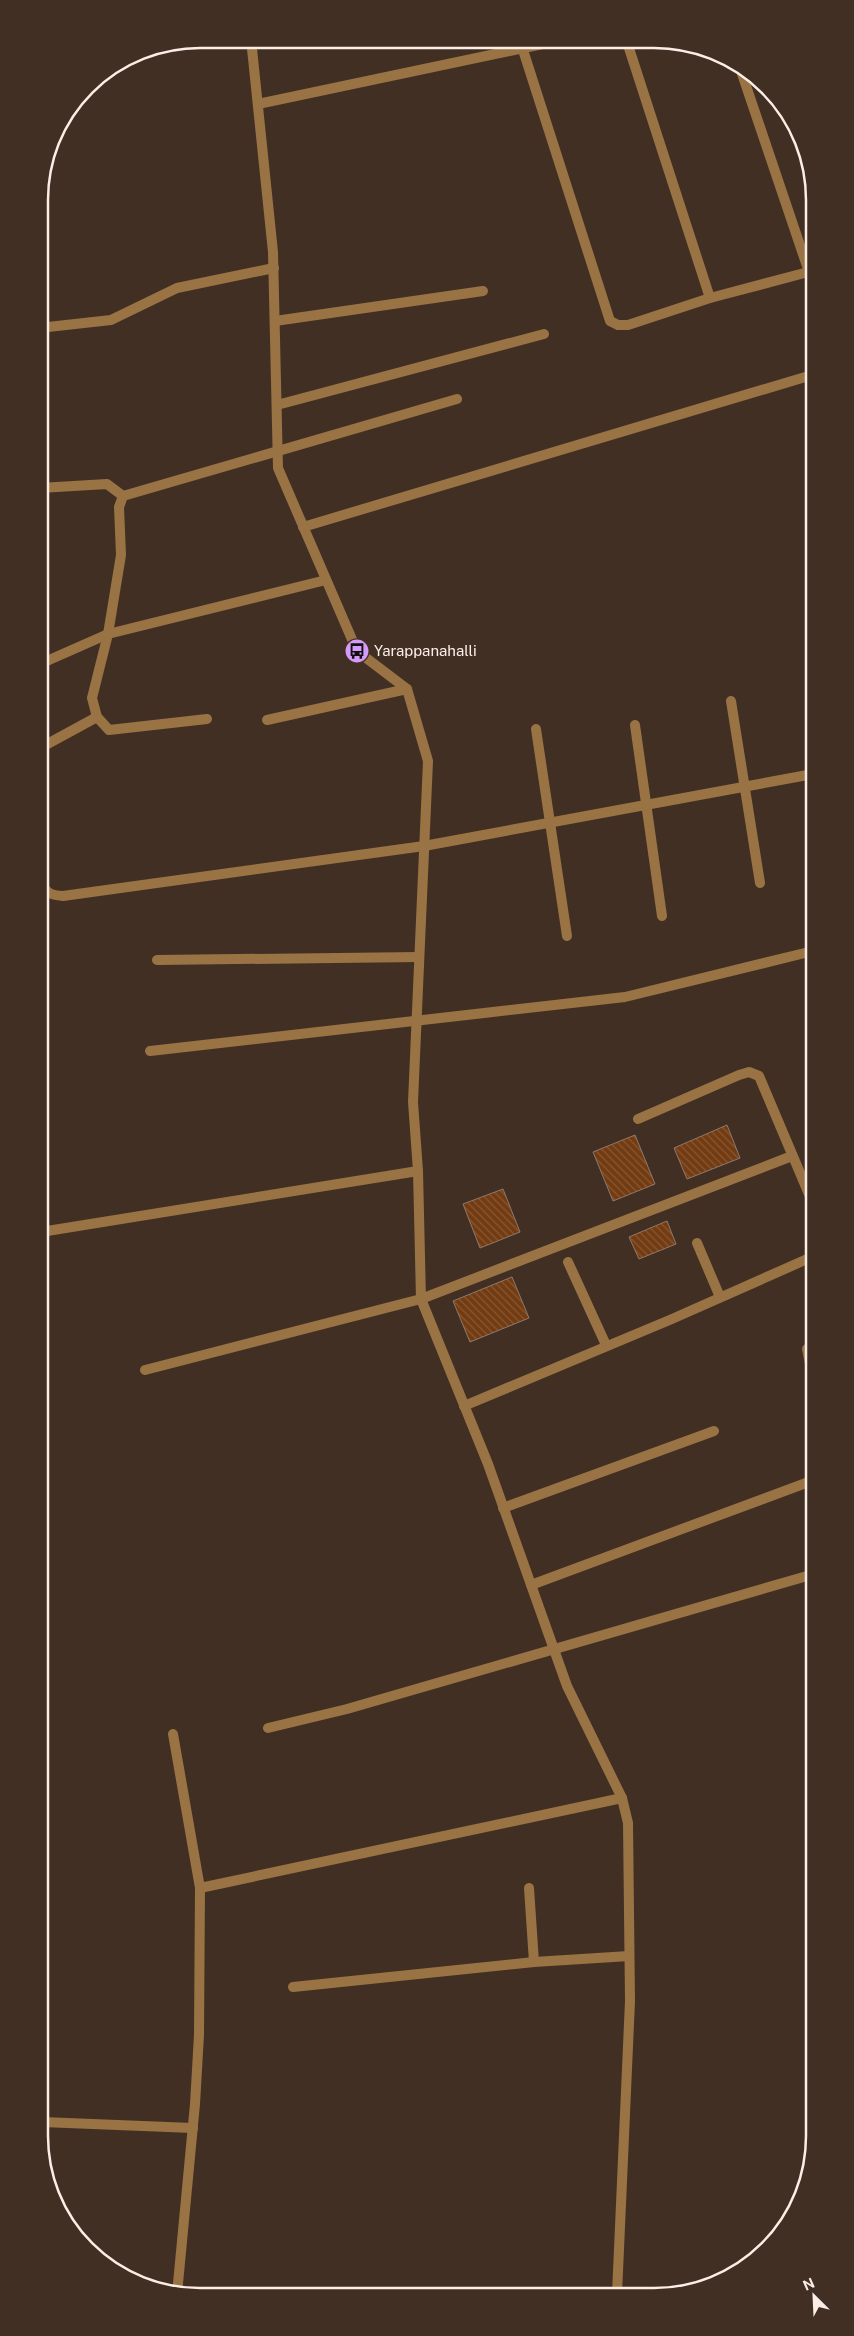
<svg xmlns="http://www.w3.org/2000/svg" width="854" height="2336" viewBox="0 0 854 2336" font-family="'Public Sans',sans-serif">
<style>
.building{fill:url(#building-back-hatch);stroke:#90796b}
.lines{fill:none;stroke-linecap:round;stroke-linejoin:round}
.minor{stroke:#997344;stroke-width:10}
.tertiary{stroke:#997344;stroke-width:10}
.labels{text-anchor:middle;stroke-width:4;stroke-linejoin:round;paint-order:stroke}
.poi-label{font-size:15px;fill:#fbeee6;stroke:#422f23;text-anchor:start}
.rim{fill:none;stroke:#fbeee6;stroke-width:2.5}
</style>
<defs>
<pattern id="building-back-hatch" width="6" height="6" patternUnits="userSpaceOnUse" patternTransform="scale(1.25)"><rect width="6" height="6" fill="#723b12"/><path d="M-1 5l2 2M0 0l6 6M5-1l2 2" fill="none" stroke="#875834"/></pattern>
</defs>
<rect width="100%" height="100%" fill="#422f23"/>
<g class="building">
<polygon points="727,1125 740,1158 687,1179 674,1148"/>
<polygon points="635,1135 655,1184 613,1201 593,1152"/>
<polygon points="503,1189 520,1232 480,1248 463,1204"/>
<polygon points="667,1221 676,1244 639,1259 629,1237"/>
<polygon points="512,1277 529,1318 470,1342 453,1301"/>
</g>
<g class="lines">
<g class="minor">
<polyline points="627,42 710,298"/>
<polyline points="523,50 610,321 618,325 628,325 710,298 812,271"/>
<polyline points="738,62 809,272"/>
<polyline points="258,104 557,41"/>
<polyline points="275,321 483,291"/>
<polyline points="39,328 111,320 177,288 274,268"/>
<polyline points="277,405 544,334"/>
<polyline points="40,488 107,484 123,496"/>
<polyline points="303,527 812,375"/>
<polyline points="40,664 108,634 326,580"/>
<polyline points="731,701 760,883"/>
<polyline points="207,719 109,730 97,717 92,698 108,634 121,555 119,507 123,496 457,399"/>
<polyline points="267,720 407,689"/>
<polyline points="635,725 662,916"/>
<polyline points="536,729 567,936"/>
<polyline points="40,748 97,717"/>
<path d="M40 881C46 893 50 895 63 896L424 846 813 774"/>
<polyline points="157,960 419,957"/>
<polyline points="150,1051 625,997 813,951"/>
<polyline points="638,1119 739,1075 749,1072 759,1076 814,1206"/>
<polyline points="41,1232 418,1171"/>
<polyline points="697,1243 720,1297"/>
<polyline points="568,1262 606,1345"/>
<polyline points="807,1349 814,1383"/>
<polyline points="145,1370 421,1299 792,1156"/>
<polyline points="464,1406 672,1319 814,1256"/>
<polyline points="503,1508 714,1431"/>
<polyline points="531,1585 814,1480"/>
<polyline points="268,1728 347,1709 814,1574"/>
<polyline points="173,1734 200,1888 199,2035 195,2104 177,2294"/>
<polyline points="200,1888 622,1798"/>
<polyline points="529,1888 534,1962"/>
<polyline points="293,1987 534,1962 629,1956"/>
<polyline points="42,2122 193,2128"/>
</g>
<polyline class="tertiary" points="251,39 273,252 278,468 357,651 407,689 428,761 413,1102 418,1171 421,1299 488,1464 567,1686 622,1798 628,1823 630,2001 617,2294"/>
</g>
<defs>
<symbol id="bus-disc" viewBox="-11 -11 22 22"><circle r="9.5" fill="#d69bfa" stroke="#422f23"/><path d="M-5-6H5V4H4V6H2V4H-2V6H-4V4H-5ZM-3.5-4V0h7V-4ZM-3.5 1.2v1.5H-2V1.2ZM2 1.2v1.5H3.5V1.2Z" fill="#111"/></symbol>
</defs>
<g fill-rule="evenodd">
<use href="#bus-disc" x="343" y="637" width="28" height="28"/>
</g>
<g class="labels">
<g class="poi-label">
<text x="374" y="656">Yarappanahalli</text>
</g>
</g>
<path d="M0 0H854V2336H0ZM200 48H654A152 152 0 0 1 806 200V2136A152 152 0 0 1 654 2288H200A152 152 0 0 1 48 2136V200A152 152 0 0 1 200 48Z" fill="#422f23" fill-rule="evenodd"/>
<path class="rim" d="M200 48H654A152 152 0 0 1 806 200V2136A152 152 0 0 1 654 2288H200A152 152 0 0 1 48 2136V200A152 152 0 0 1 200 48Z"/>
<g transform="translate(814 2296) rotate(336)" stroke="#422f23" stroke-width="4" paint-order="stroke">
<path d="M0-4L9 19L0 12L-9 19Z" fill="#fbeee6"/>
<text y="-8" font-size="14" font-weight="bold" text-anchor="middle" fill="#fbeee6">N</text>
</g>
</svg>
